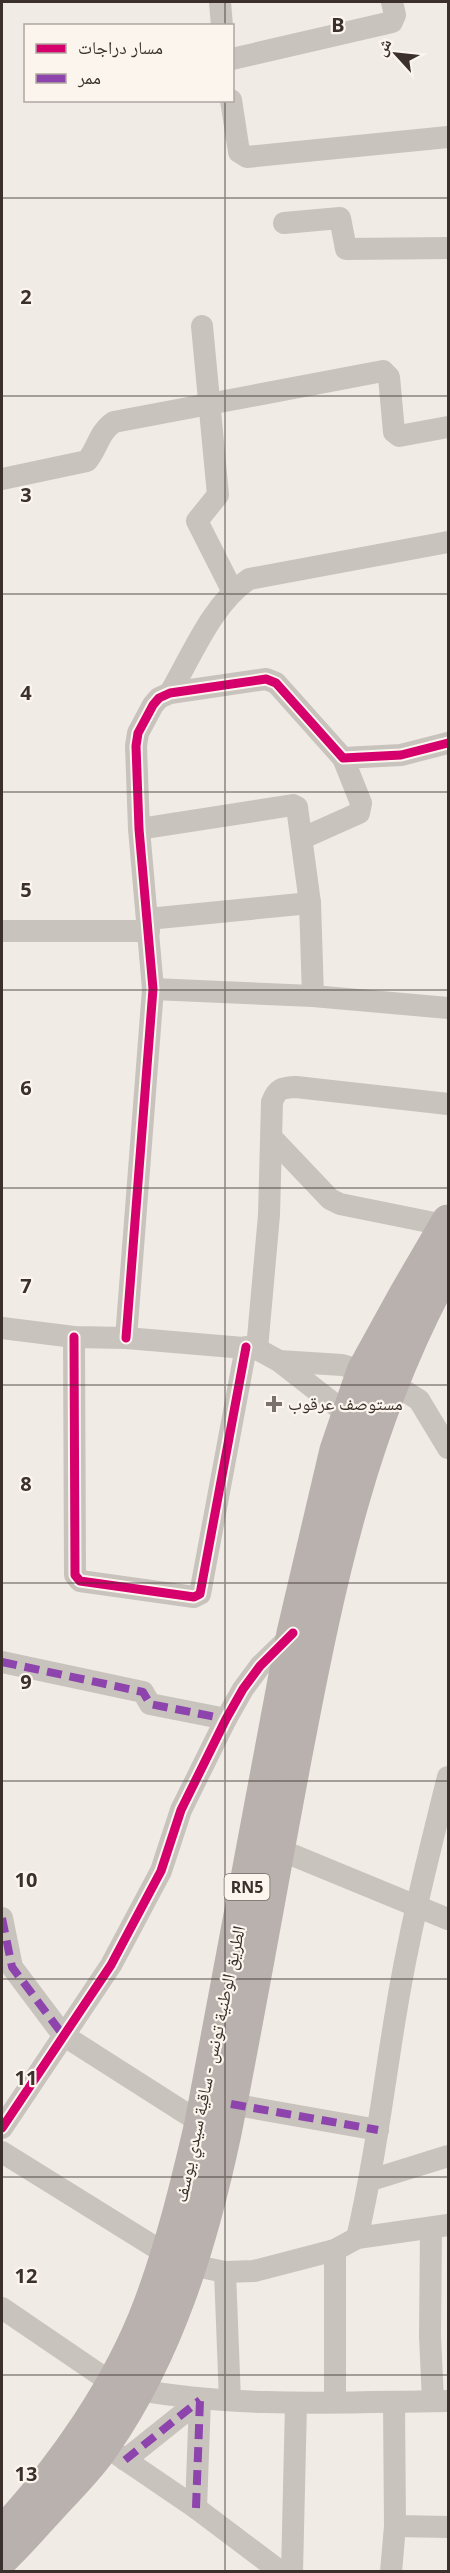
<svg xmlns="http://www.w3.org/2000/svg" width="450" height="2573" viewBox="0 0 450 2573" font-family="'Noto Sans','Noto Naskh Arabic',sans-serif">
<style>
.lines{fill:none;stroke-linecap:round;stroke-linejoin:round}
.street{stroke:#c9c3be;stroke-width:22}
.primary{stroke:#b8b1ad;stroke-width:33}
.quiet{stroke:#8e44ad;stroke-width:8;stroke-dasharray:15 8;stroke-linecap:butt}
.cycleway-casing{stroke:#fbf5ee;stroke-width:13}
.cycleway{stroke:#d6006c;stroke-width:9}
.grid{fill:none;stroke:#3b302b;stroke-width:1.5;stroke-opacity:0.55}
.poi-dot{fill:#7a716c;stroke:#fbf5ee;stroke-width:2}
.labels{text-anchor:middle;stroke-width:4.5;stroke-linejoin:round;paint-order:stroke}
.shield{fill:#fbf5ee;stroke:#756b66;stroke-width:1.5}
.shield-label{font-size:16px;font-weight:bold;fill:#3b302b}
.poi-label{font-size:18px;fill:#3b302b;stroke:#fbf5ee;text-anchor:start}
.street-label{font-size:18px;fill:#3b302b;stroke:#fbf5ee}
.grid-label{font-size:20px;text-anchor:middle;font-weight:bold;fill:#3b302b;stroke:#fbf5ee;stroke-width:4.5;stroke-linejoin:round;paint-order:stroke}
</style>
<rect width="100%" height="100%" fill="#f0ebe5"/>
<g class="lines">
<g class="street">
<polyline points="220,2 222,26"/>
<polyline points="232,59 392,22 395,15 392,2"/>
<polyline points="231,100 239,152 247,157 448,137"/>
<polyline points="284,223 340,218 346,249 448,248"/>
<polyline points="202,326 218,495 197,521 232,590"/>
<path d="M2 479 87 461C98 447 99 432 114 422L383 371 389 377 394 432 399 436 448 427"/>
<path d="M170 693C192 655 212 604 249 579L448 542"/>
<polyline points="139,829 293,805 297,807 310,903 313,996"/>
<polyline points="303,838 359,813 361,803 343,758"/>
<polyline points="148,919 310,903"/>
<polyline points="2,931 149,931"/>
<polyline points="153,989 313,996 448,1008"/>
<polyline points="272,1138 330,1199 340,1204 434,1223 444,1229"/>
<polyline points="2,1328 74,1337 126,1338 257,1349 279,1361 347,1414"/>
<polyline points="74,1337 75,1575 80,1581 194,1597 200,1594 246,1347"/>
<polyline points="126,1338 153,989 139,829 136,746 138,733 153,705 159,698 170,693 266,679 276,683 343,758 401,755 448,743"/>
<path d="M257 1349 269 1215 272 1102C277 1088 282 1088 296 1087L448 1104"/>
<polyline points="279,1361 342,1365 363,1371"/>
<polyline points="392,1383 419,1400 448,1448"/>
<polyline points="2,1662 143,1692 150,1704 226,1719"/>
<polyline points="278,1849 448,1919"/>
<polyline points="2,1918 12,1967 63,2035 201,2123"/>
<polyline points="231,2104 378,2130"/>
<polyline points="2,2128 111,1965 161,1871 181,1810 226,1719 243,1689 260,1666 293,1634"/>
<polyline points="2,2152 166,2254"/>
<polyline points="371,2180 448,2156"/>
<polyline points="431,2228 430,2336 433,2401"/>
<path d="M357 2238C374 2165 383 2092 395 2018 408 1936 428 1857 448 1777"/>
<polyline points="191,2265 225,2272 254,2271 335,2250 357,2238 448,2225"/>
<polyline points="225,2272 230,2400"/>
<polyline points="2,2308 112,2383"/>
<path d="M138 2390C241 2408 345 2402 448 2401"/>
<polyline points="335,2402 335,2250"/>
<polyline points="105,2446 196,2508 281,2572"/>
<polyline points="125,2460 200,2400"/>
<polyline points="196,2508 200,2400"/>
<polyline points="395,2526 448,2527"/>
<polyline points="292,2572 296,2404"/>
<polyline points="391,2572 395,2526 394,2403"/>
</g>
<g class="primary">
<path d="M2 2533C62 2468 119 2387 150 2304 172 2245 187 2184 201 2123L293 1633 336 1450 363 1371 406 1293 448 1221"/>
<path d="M2 2559C23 2539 41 2517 61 2496 76 2480 93 2463 105 2444 169 2351 202 2241 225 2133 251 2003 273 1874 298 1744 330 1577 364 1416 448 1266"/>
</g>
<g class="quiet">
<polyline points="2,1662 143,1692 150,1704 226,1719"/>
<polyline points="2,1918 12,1967 63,2035"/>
<polyline points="231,2104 378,2130"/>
<polyline points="125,2460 200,2400"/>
<polyline points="196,2508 200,2400"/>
</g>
<defs>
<g id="cycleway">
<polyline points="74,1337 75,1575 80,1581 194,1597 200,1594 246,1347"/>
<polyline points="126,1338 153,989 139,829 136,746 138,733 153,705 159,698 170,693 266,679 276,683 343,758 401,755 448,743"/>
<polyline points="2,2128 111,1965 161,1871 181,1810 226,1719 243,1689 260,1666 293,1633"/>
</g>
</defs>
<use href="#cycleway" class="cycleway-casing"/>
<use href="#cycleway" class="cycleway"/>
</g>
<path class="grid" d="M225 2V26M225 100V2572M2 198H448M2 396H448M2 594H448M2 792H448M2 990H448M2 1188H448M2 1385H448M2 1583H448M2 1781H448M2 1979H448M2 2177H448M2 2375H448"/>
<path class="poi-dot" d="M271 1395h6v6h6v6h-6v6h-6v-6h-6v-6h6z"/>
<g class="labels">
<rect class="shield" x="224.5" y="1874" width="45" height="26" rx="4.5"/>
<g class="shield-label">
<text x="247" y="1893">RN5</text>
</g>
<g class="poi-label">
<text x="288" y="1410">مستوصف عرقوب</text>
</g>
<g class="street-label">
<text transform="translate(210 2064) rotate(-78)" y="6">الطريق الوطنية تونس - ساقية سيدي يوسف</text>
</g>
</g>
<g class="grid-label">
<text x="338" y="32">B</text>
<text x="26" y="304">2</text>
<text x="26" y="502">3</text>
<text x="26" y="700">4</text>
<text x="26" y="897">5</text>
<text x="26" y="1095">6</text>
<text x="26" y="1293">7</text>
<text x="26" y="1491">8</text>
<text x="26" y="1689">9</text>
<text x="26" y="1887">10</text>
<text x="26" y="2085">11</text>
<text x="26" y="2283">12</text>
<text x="26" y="2481">13</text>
</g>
<rect width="450" height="2573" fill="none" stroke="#3b302b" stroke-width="6"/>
<rect x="24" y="24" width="210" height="78" fill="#fbf5ee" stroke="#aea6a0" stroke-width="1.5"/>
<rect x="36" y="44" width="30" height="9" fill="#d6006c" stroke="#aea6a0" stroke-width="1.5"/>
<text x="78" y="54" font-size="18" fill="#3b302b">مسار دراجات</text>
<rect x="36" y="74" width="30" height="9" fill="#8e44ad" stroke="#aea6a0" stroke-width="1.5"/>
<text x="78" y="84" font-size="18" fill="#3b302b">ممر</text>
<g transform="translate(396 54) rotate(297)" stroke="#fbf5ee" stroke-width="4.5" paint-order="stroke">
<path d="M0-4.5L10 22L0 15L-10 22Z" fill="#3b302b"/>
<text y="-9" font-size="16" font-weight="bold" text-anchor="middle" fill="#3b302b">ش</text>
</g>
</svg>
